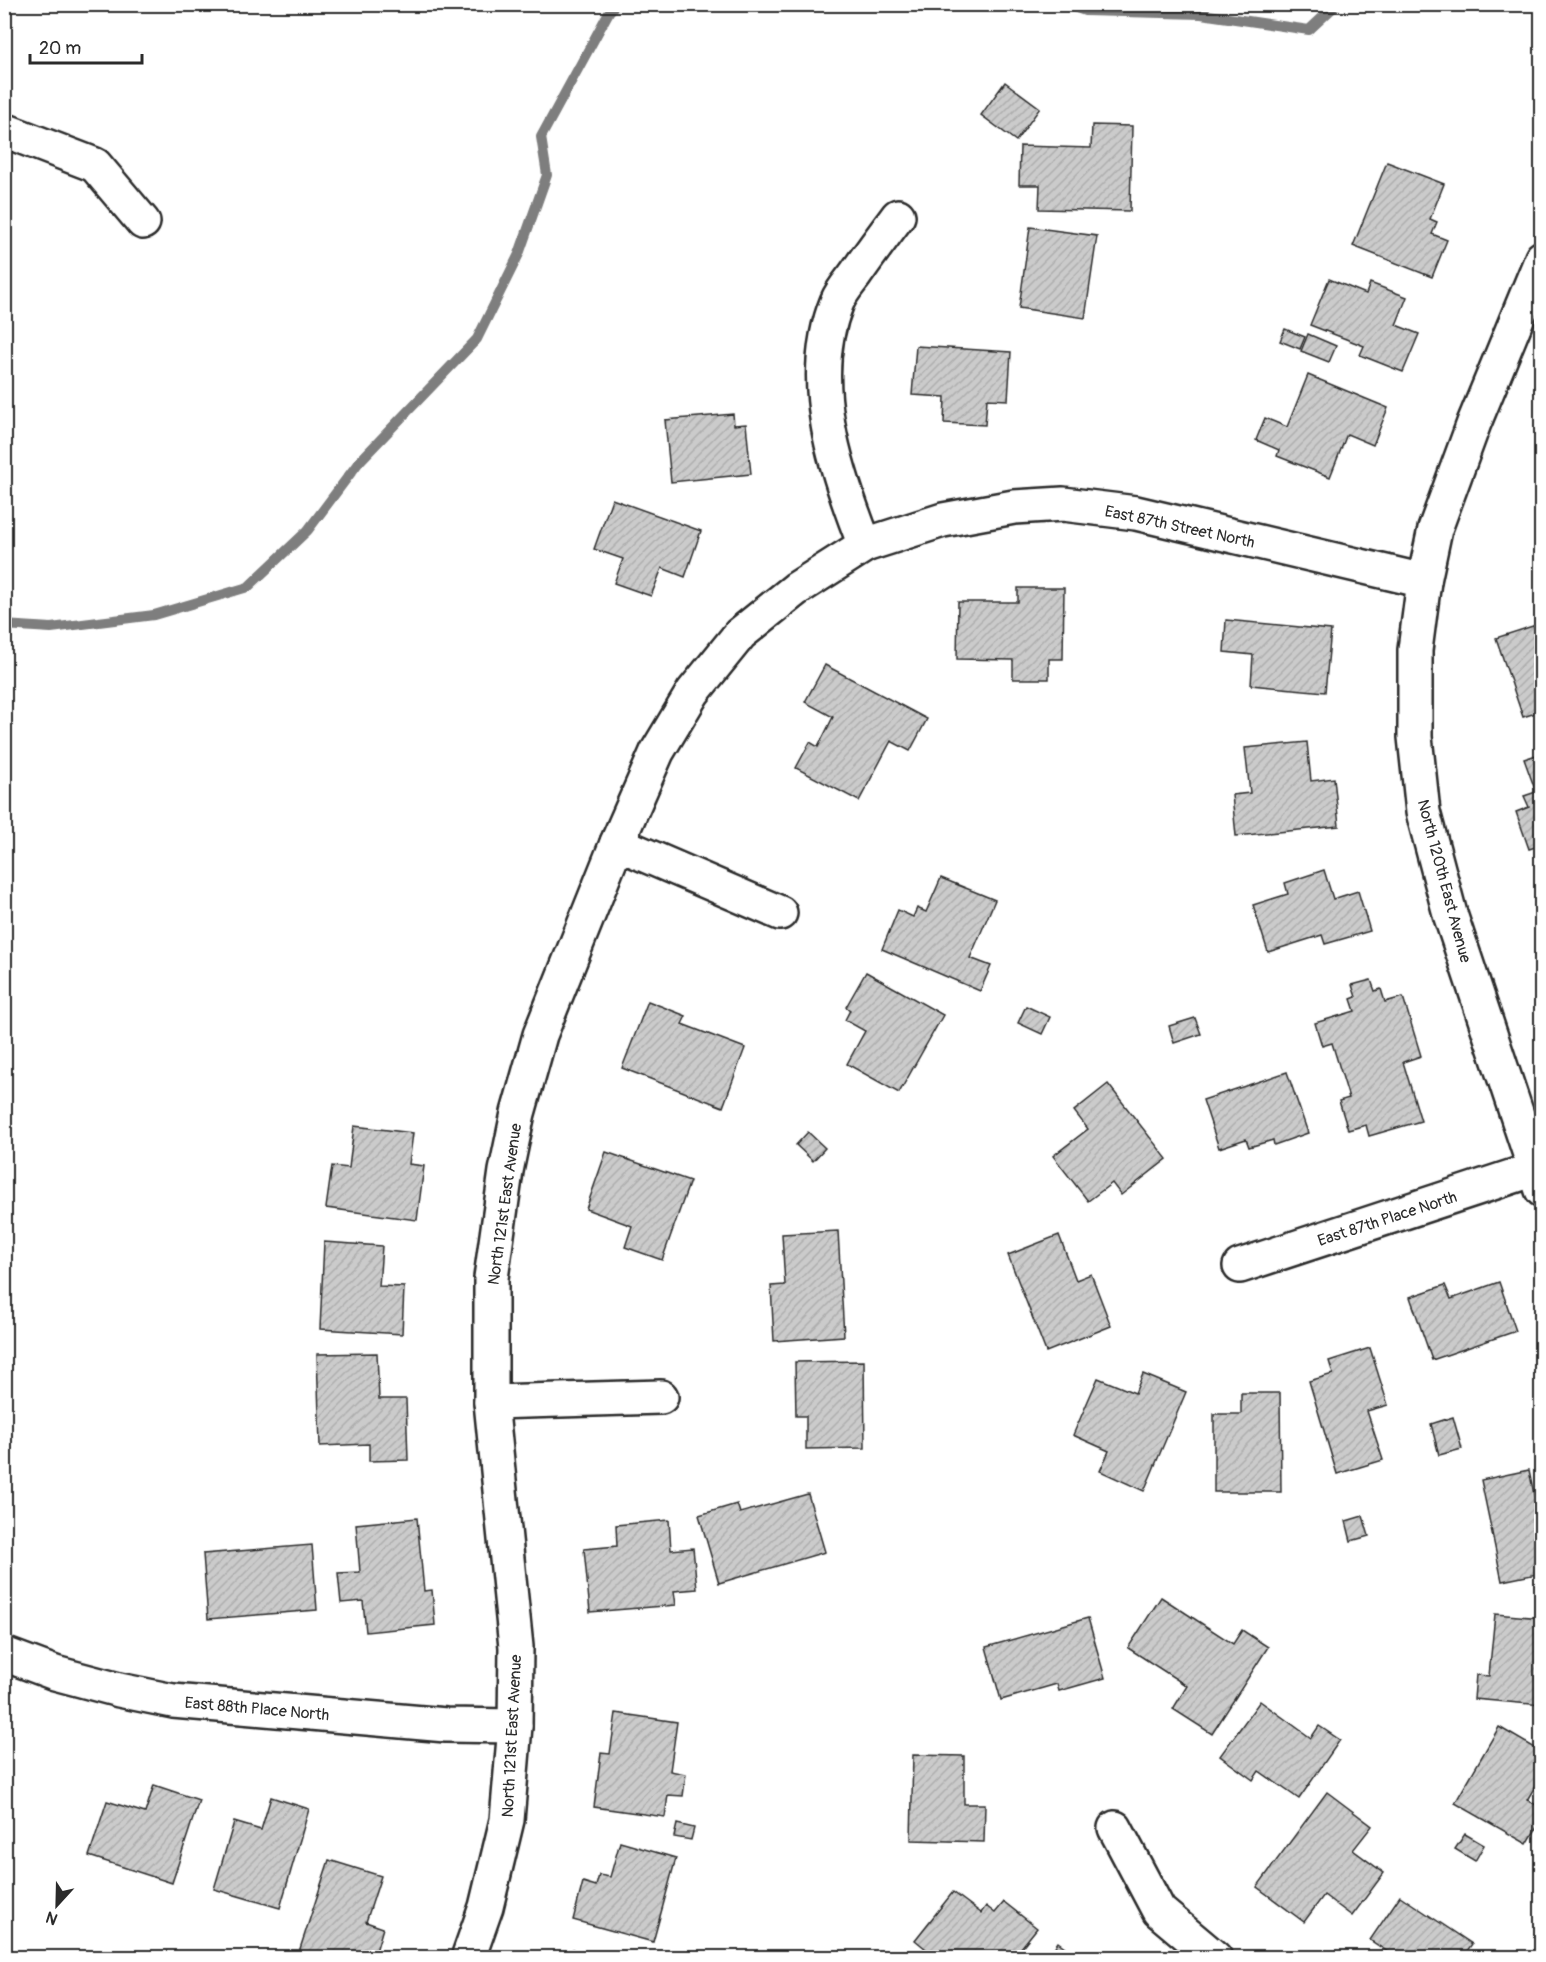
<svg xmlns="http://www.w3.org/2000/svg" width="1546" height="1962" viewBox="0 0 1546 1962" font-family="Pangolin,sans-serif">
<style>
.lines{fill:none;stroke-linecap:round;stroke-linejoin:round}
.stream{stroke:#7e7e7e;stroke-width:10}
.building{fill:url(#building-hatch);stroke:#2b2b2b;stroke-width:1.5}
.street-casing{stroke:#2b2b2b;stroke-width:38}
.street{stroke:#fff;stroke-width:33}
.labels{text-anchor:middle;stroke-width:6;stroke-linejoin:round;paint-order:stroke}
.street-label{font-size:16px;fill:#2b2b2b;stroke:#fff}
</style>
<defs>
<pattern id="building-hatch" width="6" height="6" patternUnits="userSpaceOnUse" patternTransform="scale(1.5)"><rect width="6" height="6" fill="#cbcbcb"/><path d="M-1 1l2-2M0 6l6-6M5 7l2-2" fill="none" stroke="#aeaeae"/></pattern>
</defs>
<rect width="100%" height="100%" fill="#fff"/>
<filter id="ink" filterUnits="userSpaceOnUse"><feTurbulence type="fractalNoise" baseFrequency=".0167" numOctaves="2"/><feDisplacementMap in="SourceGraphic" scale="12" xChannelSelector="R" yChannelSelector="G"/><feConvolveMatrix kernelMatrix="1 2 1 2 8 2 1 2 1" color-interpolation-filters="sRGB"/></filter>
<g filter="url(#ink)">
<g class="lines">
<g class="stream">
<polyline points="1065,4 1085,11 1201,14 1309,30 1337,4"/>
<polyline points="4,625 51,628 154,615 248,587 308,530 359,462 477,339 519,254 547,175 541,137 609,12 616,4"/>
</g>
</g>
<g class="building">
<polygon points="1005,82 1040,108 1016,141 981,115"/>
<polygon points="1092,125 1132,126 1130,211 1039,209 1040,185 1019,185 1020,146 1091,148"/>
<polygon points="1387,162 1444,184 1430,219 1437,222 1432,234 1447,240 1432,277 1353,246"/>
<polygon points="1030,227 1097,236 1085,318 1019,308"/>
<polygon points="1329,279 1366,294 1370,283 1407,297 1396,325 1419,334 1403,372 1360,355 1364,346 1310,325"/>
<polygon points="1285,329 1305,337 1300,349 1280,341"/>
<polygon points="1308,334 1336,346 1329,362 1301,351"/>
<polygon points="916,346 1011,352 1008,400 987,399 985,425 944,423 945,397 912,395"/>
<polygon points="1308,375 1388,408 1373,445 1347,434 1330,477 1277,456 1279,450 1256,440 1265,418 1287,427"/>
<polygon points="733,414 734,425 746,424 751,474 671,482 665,420"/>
<polygon points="612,499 701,531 685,577 662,568 651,596 614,583 623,559 594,549"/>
<polygon points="1018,588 1064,588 1063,659 1049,659 1049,679 1013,679 1013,660 957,659 958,602 1018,602"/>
<polygon points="1226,620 1331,630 1325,692 1251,685 1253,655 1224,652"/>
<polygon points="1542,623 1542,711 1523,717 1496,638"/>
<polygon points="825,665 927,719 910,751 891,741 859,801 796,768 810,742 818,747 833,717 805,702"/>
<polygon points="1307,742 1311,781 1334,778 1339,826 1236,836 1232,795 1250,793 1245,748"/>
<polygon points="1542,753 1542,845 1529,849 1516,812 1529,807 1524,796 1536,792 1524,759"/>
<polygon points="1324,870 1333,899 1358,891 1370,931 1325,944 1322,935 1268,952 1253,905 1288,894 1285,883"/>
<polygon points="941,878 995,900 970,958 991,966 980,991 882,949 898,910 913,917 917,908 926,912"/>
<polygon points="866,972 943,1015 899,1093 847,1064 865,1031 845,1020 850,1010 846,1007"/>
<polygon points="1371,980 1375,991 1381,989 1385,1002 1403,997 1421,1056 1403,1062 1421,1121 1369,1136 1366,1125 1348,1130 1339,1101 1349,1098 1332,1043 1322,1046 1315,1023 1355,1011 1351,999 1356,997 1352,985"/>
<polygon points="648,1001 686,1016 682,1024 745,1048 723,1107 622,1068"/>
<polygon points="1026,1006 1050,1017 1042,1034 1018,1023"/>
<polygon points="1195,1018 1201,1034 1174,1043 1169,1026"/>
<polygon points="1287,1072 1308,1133 1274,1145 1273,1140 1249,1147 1246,1139 1219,1148 1203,1100"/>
<polygon points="1108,1084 1167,1159 1121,1195 1112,1183 1088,1201 1053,1156 1088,1129 1074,1111"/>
<polygon points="354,1126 413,1133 409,1164 424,1166 417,1220 326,1208 332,1166 349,1168"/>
<polygon points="808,1132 825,1148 813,1161 796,1145"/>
<polygon points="606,1152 690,1181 662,1260 625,1247 632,1226 586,1209"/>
<polygon points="838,1231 844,1336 774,1341 771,1286 785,1285 782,1234"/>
<polygon points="1059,1235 1076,1280 1091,1274 1111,1326 1046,1352 1008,1255"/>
<polygon points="324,1242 382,1246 379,1286 404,1287 402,1334 320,1329"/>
<polygon points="1499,1282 1516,1331 1432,1360 1410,1297 1445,1285 1451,1299"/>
<polygon points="1370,1348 1388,1405 1367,1411 1383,1460 1337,1474 1309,1381 1333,1374 1329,1361"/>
<polygon points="377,1353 379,1399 406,1399 408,1460 369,1461 369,1444 320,1446 317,1354"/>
<polygon points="864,1361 865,1448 806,1449 806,1416 796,1416 795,1362"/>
<polygon points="1143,1374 1186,1392 1144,1491 1100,1471 1109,1451 1073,1435 1098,1378 1135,1393"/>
<polygon points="1241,1393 1280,1393 1281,1492 1214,1492 1214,1414 1241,1414"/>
<polygon points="1453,1417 1462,1449 1439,1455 1431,1424"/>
<polygon points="1529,1470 1542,1532 1542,1573 1502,1581 1481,1480"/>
<polygon points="808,1494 825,1552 719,1583 699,1515 737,1504 740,1513"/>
<polygon points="1363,1516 1369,1536 1351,1541 1346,1521"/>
<polygon points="417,1518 424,1591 432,1590 435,1625 366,1632 363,1601 341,1603 338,1573 360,1572 356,1524"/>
<polygon points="669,1520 671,1550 693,1548 697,1589 674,1591 676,1605 590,1612 584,1549 617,1546 616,1525"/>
<polygon points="312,1545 317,1610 208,1619 203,1554"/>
<polygon points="1161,1597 1233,1644 1242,1630 1268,1647 1212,1734 1173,1709 1187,1686 1128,1648"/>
<polygon points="1495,1614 1542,1618 1542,1705 1474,1699 1476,1675 1489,1676"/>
<polygon points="1088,1618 1105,1678 1059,1691 1057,1684 1001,1700 986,1647"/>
<polygon points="1260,1701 1311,1738 1319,1726 1340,1740 1299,1799 1259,1771 1253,1780 1220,1756"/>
<polygon points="616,1713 677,1722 670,1771 686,1774 683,1796 668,1795 665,1817 594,1807 601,1753 610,1754"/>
<polygon points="1499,1727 1542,1752 1542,1775 1527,1800 1542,1808 1542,1819 1527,1844 1455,1803"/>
<polygon points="913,1755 964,1756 964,1804 985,1804 984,1842 911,1840"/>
<polygon points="154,1785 199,1800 172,1883 89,1856 107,1801 145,1813"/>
<polygon points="1327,1792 1372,1826 1353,1850 1384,1873 1352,1916 1324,1895 1304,1922 1257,1887"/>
<polygon points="271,1797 309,1809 280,1908 214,1889 234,1822 261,1830"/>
<polygon points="677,1824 694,1828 691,1840 674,1837"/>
<polygon points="1465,1834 1484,1845 1475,1861 1455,1849"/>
<polygon points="620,1842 676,1858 653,1942 573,1920 583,1882 596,1886 599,1875 610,1877"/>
<polygon points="329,1860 381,1876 366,1922 383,1928 374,1958 297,1958"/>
<polygon points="953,1892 981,1913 986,1906 995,1913 1004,1902 1037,1928 1013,1958 937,1958 915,1940"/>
<polygon points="1400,1896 1472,1944 1462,1958 1397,1958 1370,1940"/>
<polygon points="1058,1942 1080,1958 1047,1958"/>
<polygon points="573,1949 595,1958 569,1958"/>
</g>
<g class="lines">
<defs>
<g id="street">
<polyline points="4,130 95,165 143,222"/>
<polyline points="1542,258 1474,423 1435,529 1424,581 1415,650 1415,737 1423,812 1450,914 1542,1190"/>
<path d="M865 545C836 472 805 380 837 302 841 292 849 283 855 275 869 255 883 236 898 216"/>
<polyline points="617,843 780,913"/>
<polyline points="1240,1266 1535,1169"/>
<polyline points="491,1402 661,1397"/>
<polyline points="4,1654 55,1673 119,1690 173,1701 446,1725 515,1726"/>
<polyline points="1115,1828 1159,1911 1215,1958"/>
<polyline points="468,1958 486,1907 507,1820 515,1726 516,1647 491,1402 491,1278 506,1171 518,1113 540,1035 617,843 657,752 693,692 740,634 796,589 865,545 943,520 1014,507 1063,504 1136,513 1424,581"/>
</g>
</defs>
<use href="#street" class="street-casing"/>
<use href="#street" class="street"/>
</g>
</g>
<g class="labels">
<g class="street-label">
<text transform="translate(1180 526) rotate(12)" y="6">East 87th Street North</text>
<text transform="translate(1445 881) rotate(75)" y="6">North 120th East Avenue</text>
<text transform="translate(504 1204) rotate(-82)" y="6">North 121st East Avenue</text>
<text transform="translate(1387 1218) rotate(-18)" y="6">East 87th Place North</text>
<text transform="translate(257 1708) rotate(5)" y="6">East 88th Place North</text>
<text transform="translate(511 1736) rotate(-87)" y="6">North 121st East Avenue</text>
</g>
</g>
<rect width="1546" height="1962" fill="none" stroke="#fff" stroke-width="24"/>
<rect x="12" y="12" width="1522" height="1938" fill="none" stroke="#2b2b2b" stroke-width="2" filter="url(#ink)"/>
<g transform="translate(57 1905) rotate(202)" stroke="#ffffff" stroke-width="4.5" paint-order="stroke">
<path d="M0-4.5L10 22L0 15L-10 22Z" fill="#2b2b2b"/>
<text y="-9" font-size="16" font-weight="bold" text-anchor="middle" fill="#2b2b2b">N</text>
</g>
<path d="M30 54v9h112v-9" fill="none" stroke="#2b2b2b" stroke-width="3"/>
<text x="39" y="54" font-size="18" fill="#2b2b2b" stroke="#ffffff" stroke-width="4.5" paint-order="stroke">20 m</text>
</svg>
